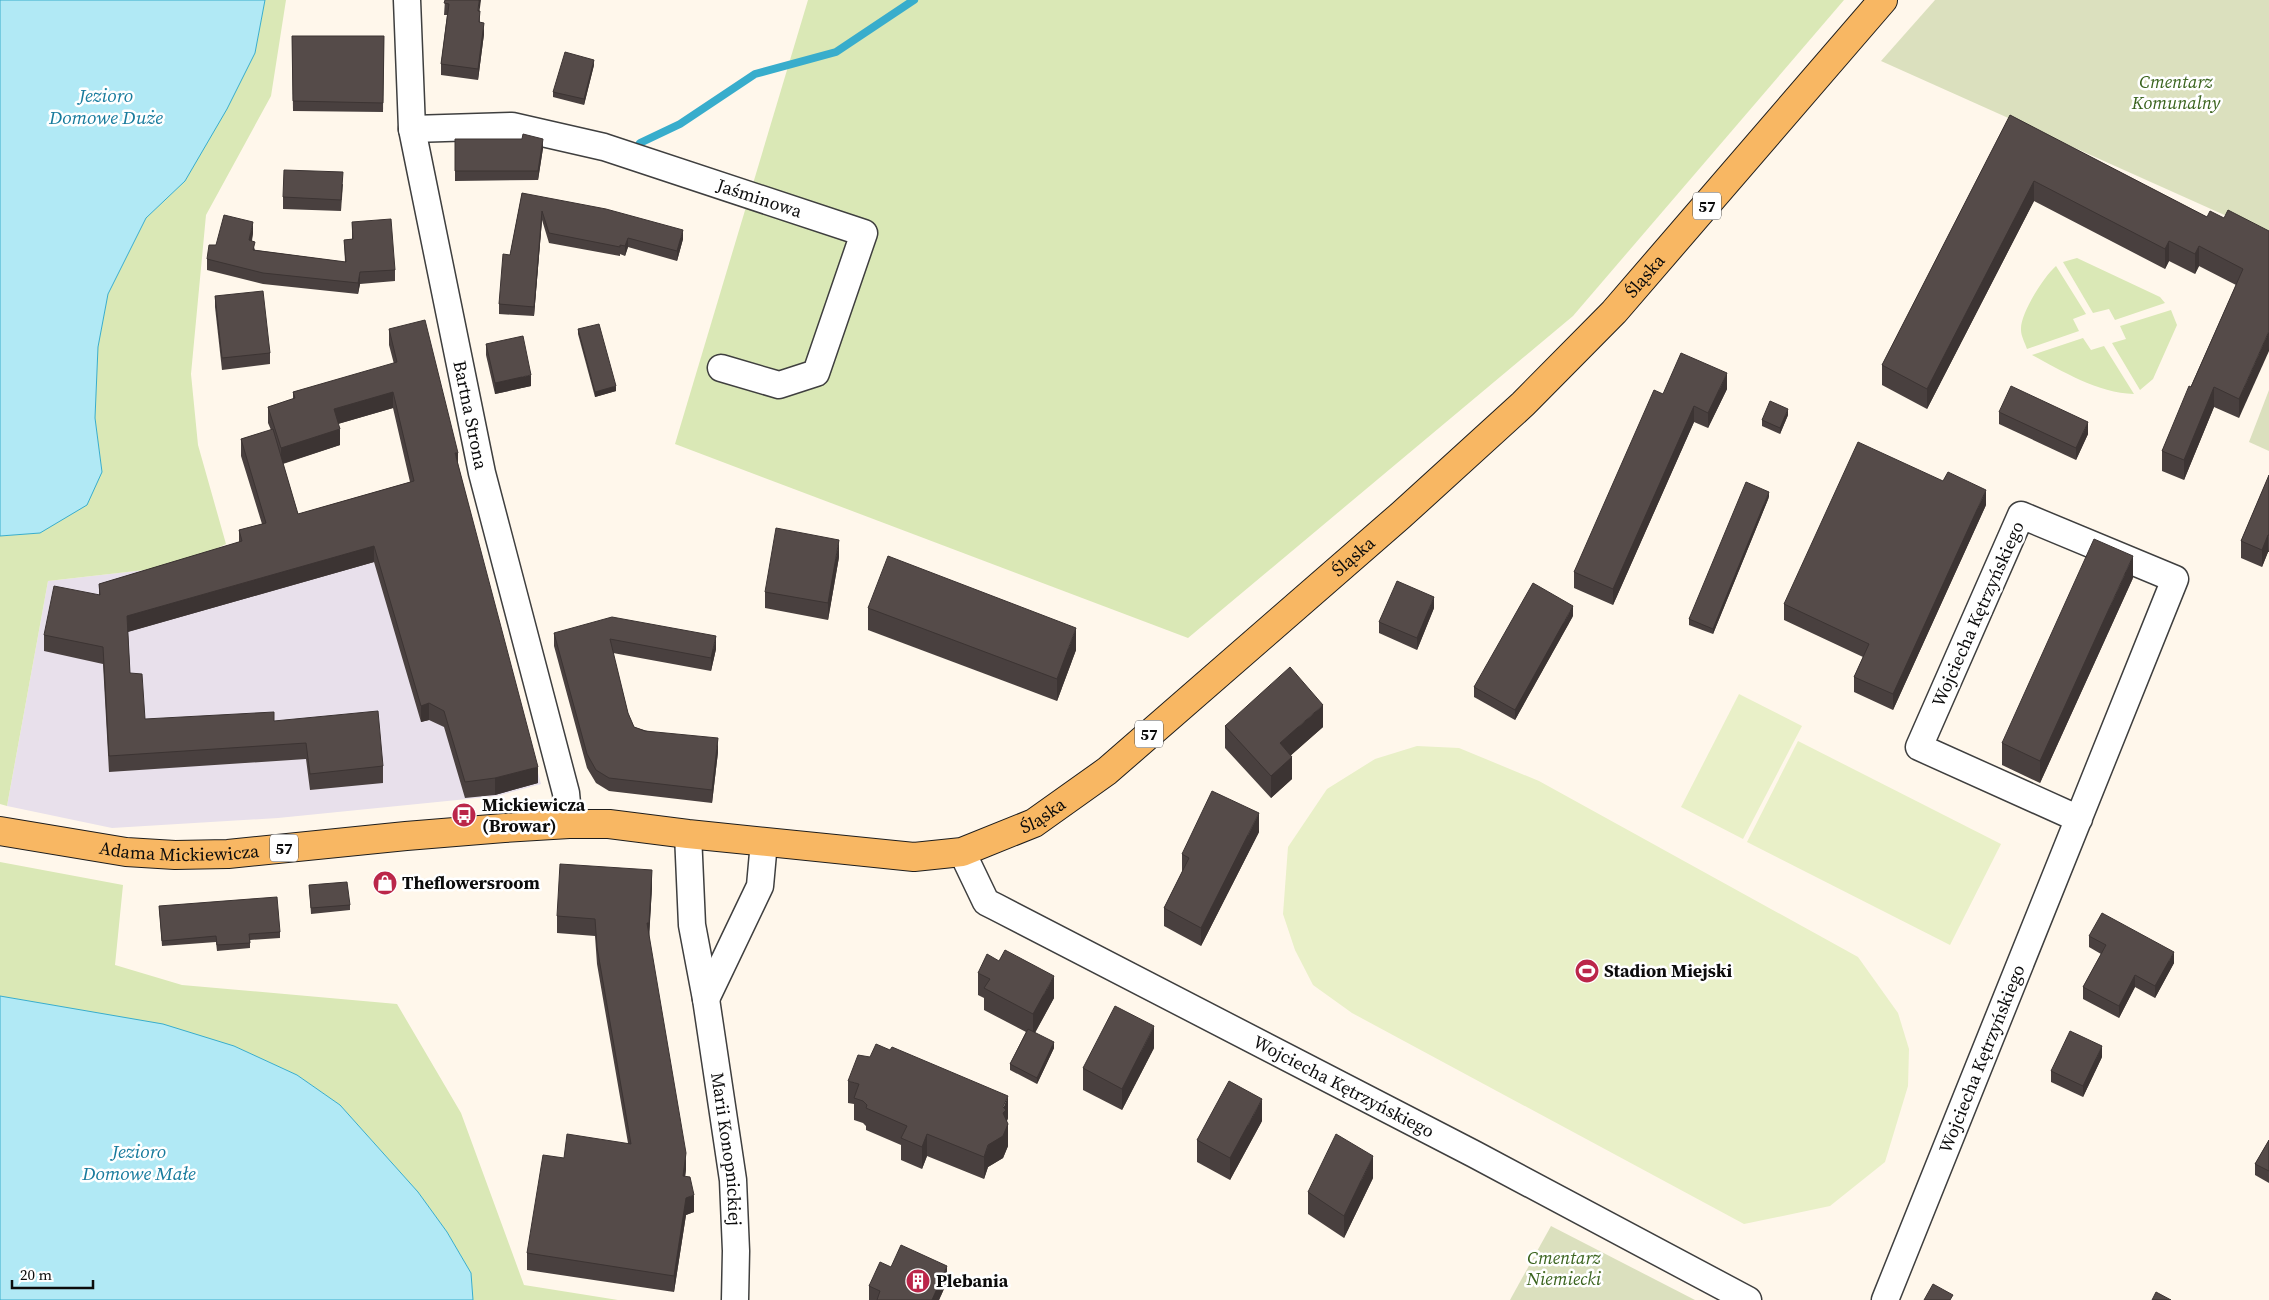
<svg xmlns="http://www.w3.org/2000/svg" width="2269" height="1300" viewBox="0 0 2269 1300" font-family="'Source Serif 4',serif">
<style>
.industrial{fill:#e8e0eb}
.green{fill:#dae8b6}
.cemetery{fill:#dbe0be}
.pitch{fill:#e9f0c8}
.water{fill:#b1e9f5;stroke:#38adcc}
.lines{fill:none;stroke-linecap:round;stroke-linejoin:round}
.stream{stroke:#38adcc;stroke-width:8}
.minor-casing{stroke:#3f3f3f;stroke-width:29}
.major-casing{stroke:#1d1d1d;stroke-width:30}
.minor{stroke:#fff;stroke-width:26}
.major{stroke:#f8b763;stroke-width:28}
.wall{fill:#49403f;fill-rule:evenodd}
.shaded-wall{fill:#3c3433}
.building{fill:#554b49;stroke:#3c3433}
.labels{text-anchor:middle;stroke-width:5;stroke-linejoin:round;paint-order:stroke}
.shield{fill:#fff;stroke:#555;stroke-width:1}
.shield-label{font-size:16px;font-weight:bold;fill:#0c0c0c}
.park-label{font-size:18px;font-style:italic;fill:#39631d;stroke:#fff}
.street-label{font-size:18px;fill:#0c0c0c;stroke:#fff}
.poi-label{font-size:18px;font-weight:bold;fill:#0c0c0c;stroke:#fff;text-anchor:start}
.water-label{font-size:19px;font-style:italic;fill:#177b9d;stroke:#fff}
</style>
<rect width="100%" height="100%" fill="#fff7eb"/>
<polygon class="industrial" points="459,475 541,784 497,796 278,818 112,828 7,806 48,581 180,566"/>
<g class="green">
<polygon points="265,0 286,0 271,96 206,215 191,374 198,445 226,544 180,566 48,581 7,806 0,804 0,536 38,533 102,472 95,418 98,347 108,294 146,218 185,181 255,53"/>
<polygon points="808,0 1844,0 1573,316 1188,638 675,444"/>
<polygon points="2077,258 2160,297 2165,303 2115,320 2109,309 2093,313 2063,262"/>
<path d="M2056 266 2086 314 2073 319 2079 331 2027 349C2025 343 2021 336 2021 330 2020 314 2044 276 2056 266Z"/>
<polygon points="2171,310 2177,325 2153,379 2140,390 2112,343 2126,339 2120,326"/>
<path d="M2083 338 2091 350 2104 346 2134 394C2098 393 2062 371 2032 355Z"/>
<polygon points="0,862 123,885 115,965 182,985 397,1004 461,1113 524,1285 618,1300 473,1300 471,1273 447,1232 418,1192 340,1105 297,1075 234,1046 57,1006 0,996"/>
</g>
<g class="cemetery">
<polygon points="1935,0 2269,0 2269,235 1881,61"/>
<polygon points="2269,390 2269,451 2249,442"/>
<polygon points="1551,1226 1695,1300 1510,1300"/>
</g>
<g class="pitch">
<polygon points="1739,694 1802,726 1743,839 1681,807"/>
<polygon points="1798,741 2001,844 1950,945 1747,842"/>
<polygon points="1417,746 1459,748 1539,781 1858,957 1898,1013 1909,1049 1908,1086 1885,1162 1830,1206 1744,1224 1352,1013 1313,985 1295,950 1283,914 1288,847 1327,789 1375,759"/>
</g>
<g class="water">
<polygon points="0,0 265,0 255,53 227,109 185,181 146,218 108,294 98,347 95,418 102,472 87,505 40,533 0,536"/>
<polygon points="0,996 163,1024 234,1046 297,1075 340,1105 418,1192 447,1232 471,1273 473,1300 0,1300"/>
</g>
<g class="lines">
<polyline class="stream" points="640,143 680,124 755,74 836,52 914,0"/>
<defs>
<g id="minor">
<path id="s1" d="M407 0 412 129 482 473 566 793 569 824"/>
<path id="s2" d="M412 129 512 126 604 147 864 233 816 373 779 385 721 368"/>
<path id="s3" d="M688 834 692 925 706 999 733 1180 736 1251 735 1300"/>
<path id="s4" d="M962 852 986 902 996 907 1474 1154 1748 1300"/>
<polyline points="706,999 760,886 764,842"/>
<path id="s5" d="M1885 1300 2175 579 2021 515 1919 747 2079 819"/>
</g>
<g id="major">
<path id="s6" d="M0 831 126 852 175 855 228 854 406 836 504 828 569 824H609L688 834 914 857 962 852 1034 823 1107 771 1400 516 1523 404 1614 312 1883 0"/>
</g>
</defs>
<use href="#minor" class="minor-casing"/>
<use href="#major" class="major-casing"/>
<use href="#minor" class="minor"/>
<use href="#major" class="major"/>
</g>
<g class="wall">
<polygon points="445,0 479,11 480,22 484,34 478,80 441,75 441,64 447,15 444,15"/>
<polygon points="292,36 384,36 383,112 293,111"/>
<polygon points="594,65 584,105 553,97 553,92"/>
<polygon points="2010,115 2207,217 2224,218 2269,231 2239,418 2214,407 2184,480 2162,471 2162,451 2236,285 2199,266 2195,274 2169,261 2165,269 2034,201 1927,409 1882,385 1882,365"/>
<polygon points="455,139 543,148 538,180 455,181"/>
<polygon points="343,184 341,211 283,209 283,197"/>
<polygon points="522,193 683,239 677,261 628,247 625,256 620,254 620,256 549,243 542,220 534,316 499,314 499,304 510,255"/>
<polygon points="352,222 395,270 395,281 360,284 358,294 263,284 207,270 207,259 216,245 253,233 252,241 255,250 345,262 344,240 352,239"/>
<polygon points="215,296 270,353 270,364 222,370 215,307"/>
<path d="M389 329 458 464 538 783 495 795 465 798 444 727 429 720 421 722 374 562 128 632 130 673 145 719 274 721 383 766V783L310 790 306 759 109 772 103 664 44 651V635L99 595V584L239 542V530L262 524 241 456V439L271 430 268 423V407L293 399V392L394 364 389 345ZM393 408 410 482 298 514 283 464 340 445 338 424Z"/>
<polygon points="578,329 616,391 595,397 578,334"/>
<polygon points="486,344 531,386 495,394 486,355"/>
<polygon points="1727,389 1708,428 1694,422 1613,605 1574,588 1574,572 1663,394"/>
<polygon points="1999,412 2088,434 2076,460 1999,424"/>
<polygon points="1788,415 1780,434 1762,426 1762,420"/>
<polygon points="2269,475 2269,552 2268,552 2262,567 2241,558 2241,541"/>
<polygon points="1769,497 1713,634 1689,625 1689,619"/>
<polygon points="1986,505 1893,710 1854,692 1854,677 1863,657 1784,620 1784,604"/>
<polygon points="839,557 828,620 765,608 765,592"/>
<polygon points="2133,578 2040,783 2002,765 2002,743"/>
<polygon points="868,608 1076,650 1057,701 868,630"/>
<polygon points="1434,608 1417,650 1379,633 1379,622"/>
<polygon points="1573,616 1515,720 1474,697 1474,687"/>
<polygon points="554,633 716,649 711,671 613,653 628,713 634,727 718,752 712,803 609,791 596,783 587,768 554,646"/>
<polygon points="1225,726 1323,727 1291,755 1292,779 1271,798 1225,748"/>
<polygon points="1259,832 1201,946 1164,926 1164,908 1182,872 1182,854"/>
<polygon points="309,885 350,905 350,910 311,914"/>
<polygon points="652,887 649,937 686,1169 685,1177 694,1212 686,1215 674,1292 527,1270 527,1253 564,1158 628,1143 597,964 595,936 557,933 557,916"/>
<polygon points="159,906 280,932 280,938 250,940 250,948 217,951 216,942 162,946"/>
<polygon points="2089,936 2174,963 2155,998 2135,987 2119,1018 2083,999 2083,987 2101,954 2089,947"/>
<polygon points="978,973 1054,998 1035,1033 1054,1048 1037,1084 1010,1070 1010,1064 1026,1032 984,1010 984,998 978,995"/>
<polygon points="1154,1048 1122,1110 1083,1090 1083,1068"/>
<polygon points="2102,1057 2083,1097 2051,1082 2051,1071"/>
<polygon points="848,1081 1008,1118 1007,1121 1008,1146 1003,1158 988,1167 984,1179 927,1156 922,1169 901,1160 901,1145 866,1130 866,1126 863,1123 854,1120 854,1104 848,1103"/>
<polygon points="1262,1121 1230,1180 1197,1162 1197,1140"/>
<polygon points="2269,1140 2269,1183 2255,1175 2255,1164"/>
<polygon points="1373,1178 1344,1238 1308,1214 1308,1192"/>
<polygon points="891,1267 947,1282 939,1300 869,1300 869,1286"/>
</g>
<g class="shaded-wall">
<polygon points="479,0 481,0 478,22 478,11"/>
<polygon points="484,23 484,34 478,80 478,69"/>
<polygon points="594,60 594,65 584,105 584,99"/>
<polygon points="543,139 543,148 538,180 538,171"/>
<polygon points="2034,181 2034,201 1927,409 1927,389"/>
<polygon points="542,211 542,220 534,316 534,307"/>
<polygon points="253,222 253,233 249,252 249,240"/>
<polygon points="683,230 683,239 677,261 677,251"/>
<polygon points="628,238 628,247 625,256 625,246"/>
<polygon points="2169,241 2169,261 2165,269 2165,249"/>
<polygon points="2199,246 2199,266 2195,274 2195,254"/>
<polygon points="360,272 360,284 358,294 358,283"/>
<polygon points="2269,331 2269,351 2239,418 2239,399"/>
<polygon points="1727,373 1727,389 1708,428 1708,413"/>
<polygon points="531,375 531,386 495,394 495,383"/>
<polygon points="616,386 616,391 595,397 595,392"/>
<polygon points="2214,387 2214,407 2184,480 2184,460"/>
<polygon points="393,392 393,408 334,425 334,409"/>
<polygon points="1694,406 1694,422 1613,605 1613,589"/>
<polygon points="1788,409 1788,415 1780,434 1780,428"/>
<polygon points="2088,422 2088,434 2076,460 2076,448"/>
<polygon points="340,429 340,445 281,464 281,448"/>
<polygon points="455,453 458,453 458,469"/>
<polygon points="1986,490 1986,505 1893,710 1893,694"/>
<polygon points="1769,492 1769,497 1713,634 1713,629"/>
<polygon points="2268,535 2268,552 2262,567 2262,550"/>
<polygon points="839,540 839,557 828,620 828,603"/>
<polygon points="374,546 374,562 127,632 127,616"/>
<polygon points="2133,556 2133,578 2040,783 2040,761"/>
<polygon points="1434,597 1434,608 1417,650 1417,638"/>
<polygon points="1573,606 1573,616 1515,720 1515,710"/>
<polygon points="1076,628 1076,650 1057,701 1057,679"/>
<polygon points="716,636 716,649 711,671 711,658"/>
<polygon points="429,703 429,720 421,722 421,706"/>
<polygon points="1323,705 1323,727 1280,765 1280,743"/>
<polygon points="718,738 718,752 712,803 712,790"/>
<polygon points="1292,757 1292,779 1271,798 1271,776"/>
<polygon points="538,767 538,783 495,795 495,778"/>
<polygon points="1259,813 1259,832 1201,946 1201,928"/>
<polygon points="652,870 652,887 649,939 647,923"/>
<polygon points="2174,952 2174,963 2155,998 2155,986"/>
<polygon points="2135,975 2135,987 2119,1018 2119,1006"/>
<polygon points="1054,976 1054,998 1033,1036 1033,1014"/>
<polygon points="1154,1026 1154,1048 1122,1110 1122,1089"/>
<polygon points="1054,1042 1054,1048 1037,1084 1037,1078"/>
<polygon points="2102,1046 2102,1057 2083,1097 2083,1086"/>
<polygon points="1008,1096 1008,1118 1006,1123 1008,1124 1008,1146 1003,1158 988,1167 984,1179 984,1157"/>
<polygon points="1262,1099 1262,1121 1230,1180 1230,1158"/>
<polygon points="927,1134 927,1156 922,1169 922,1147"/>
<polygon points="686,1153 686,1169 683,1193 683,1176"/>
<polygon points="1373,1156 1373,1178 1344,1238 1344,1216"/>
<polygon points="694,1195 694,1212 686,1215 674,1292 674,1276 686,1198"/>
<polygon points="947,1266 947,1282 939,1300 932,1300"/>
</g>
<g class="building">
<polygon points="445,0 479,0 478,11 480,11 479,22 484,23 478,69 441,64 449,4 444,3"/>
<polygon points="292,36 384,36 383,103 293,101"/>
<polygon points="565,52 594,60 584,99 553,92"/>
<polygon points="2010,115 2207,217 2210,211 2224,218 2228,210 2269,231 2269,331 2239,399 2214,387 2184,460 2162,451 2189,386 2191,387 2243,269 2199,246 2195,254 2169,241 2165,249 2034,181 1927,389 1882,365"/>
<polygon points="523,134 543,139 538,171 455,171 455,139 522,139"/>
<polygon points="284,170 343,172 341,200 283,197"/>
<polygon points="522,193 606,209 683,230 677,251 628,238 625,246 620,245 620,247 549,233 542,211 534,307 499,304 503,254 510,255"/>
<polygon points="224,215 253,222 249,240 255,242 253,250 346,262 344,240 353,239 352,222 391,219 395,270 360,272 358,283 263,273 207,259 209,245 216,245"/>
<polygon points="263,291 270,353 222,358 215,296"/>
<polygon points="425,320 458,453 455,453 538,767 495,778 465,782 444,711 429,703 421,706 374,546 127,616 130,673 142,674 145,719 274,712 274,721 378,711 383,766 310,774 306,743 109,756 103,647 44,635 54,586 100,595 99,584 242,541 239,530 266,523 241,439 273,429 298,514 414,481 393,392 334,409 340,429 281,448 268,407 295,398 293,392 397,362 389,329"/>
<polygon points="599,324 616,386 595,392 578,329"/>
<polygon points="523,336 531,375 495,383 486,344"/>
<polygon points="1681,353 1727,373 1708,413 1694,406 1613,589 1574,572 1654,390 1663,394"/>
<polygon points="2011,386 2088,422 2076,448 1999,412"/>
<polygon points="1770,401 1788,409 1780,428 1762,420"/>
<polygon points="1858,442 1943,481 1948,472 1986,490 1893,694 1854,677 1869,644 1784,604"/>
<polygon points="2269,475 2269,535 2268,535 2262,550 2241,541"/>
<polygon points="1746,482 1769,492 1713,629 1689,619"/>
<polygon points="776,528 839,540 828,603 765,592"/>
<polygon points="2094,539 2133,556 2040,761 2002,743"/>
<polygon points="888,556 1076,628 1057,679 868,608"/>
<polygon points="1397,581 1434,597 1417,638 1379,622"/>
<polygon points="1533,583 1573,606 1515,710 1474,687"/>
<polygon points="612,617 716,636 711,658 610,639 628,713 634,727 645,731 718,738 712,790 609,778 596,770 587,754 554,633"/>
<polygon points="1290,667 1323,705 1280,743 1292,757 1271,776 1225,726"/>
<polygon points="1212,791 1259,813 1201,928 1164,908 1189,858 1182,854"/>
<polygon points="560,864 652,870 649,923 647,923 686,1153 683,1176 690,1177 694,1195 686,1198 674,1276 527,1253 543,1155 564,1158 567,1134 631,1144 597,947 595,919 557,916"/>
<polygon points="347,882 350,905 311,908 309,885"/>
<polygon points="277,897 280,932 249,934 250,943 217,945 216,936 162,941 159,906"/>
<polygon points="2102,913 2174,952 2155,986 2135,975 2119,1006 2083,987 2106,945 2089,936"/>
<polygon points="1005,950 1054,976 1033,1014 984,988 990,979 978,973 987,954 999,961"/>
<polygon points="1115,1006 1154,1026 1122,1089 1083,1068"/>
<polygon points="1028,1029 1054,1042 1037,1078 1010,1064"/>
<polygon points="2070,1031 2102,1046 2083,1086 2051,1071"/>
<polygon points="876,1044 890,1050 892,1047 1008,1096 1003,1107 1006,1110 1003,1113 1008,1124 1003,1136 988,1145 984,1157 927,1134 922,1147 901,1138 907,1126 866,1108 867,1105 863,1101 854,1098 859,1084 848,1081 858,1055 870,1057"/>
<polygon points="1229,1081 1262,1099 1230,1158 1197,1140"/>
<polygon points="1336,1134 1373,1156 1344,1216 1308,1192"/>
<polygon points="2269,1140 2269,1171 2255,1164"/>
<polygon points="901,1245 947,1266 932,1300 877,1300 880,1291 869,1286 880,1262 891,1267"/>
<polygon points="1933,1284 1953,1295 1950,1300 1924,1300"/>
<polygon points="2156,1292 2171,1300 2152,1300"/>
</g>
<defs>
<symbol id="bus-disc" viewBox="-11 -11 22 22"><circle r="9.5" fill="#bb2649" stroke="#fff"/><path d="M-5-6H5V4H4V6H2V4H-2V6H-4V4H-5ZM-3.5-4V0h7V-4ZM-3.5 1.2v1.5H-2V1.2ZM2 1.2v1.5H3.5V1.2Z" fill="#fff"/></symbol>
<symbol id="shop-disc" viewBox="-11 -11 22 22"><circle r="9.5" fill="#bb2649" stroke="#fff"/><path d="M-5-2.5h2.3a2.7 3.5 0 0 1 5.4 0H5L5.5 6h-11ZM-1.5-2.5h3a1.5 2.3 0 0 0-3 0Z" fill="#fff"/></symbol>
<symbol id="stadium-disc" viewBox="-11 -11 22 22"><circle r="9.5" fill="#bb2649" stroke="#fff"/><path d="M0-5a6.5 5 0 1 0 0 10a6.5 5 0 1 0 0-10ZM-3.5-1.8h7v3.6h-7Z" fill="#fff"/></symbol>
<symbol id="building-disc" viewBox="-11 -11 22 22"><circle r="9.5" fill="#bb2649" stroke="#fff"/><path d="M-4-6H4V6H1V3H-1V6H-4ZM-2.5-4.3h1.7v1.8h-1.7ZM.8-4.3h1.7v1.8H.8ZM-2.5-1h1.7V.8h-1.7ZM.8-1h1.7V.8H.8Z" fill="#fff"/></symbol>
</defs>
<g fill-rule="evenodd">
<use href="#bus-disc" x="450" y="801" width="28" height="28"/>
<use href="#shop-disc" x="371" y="869" width="28" height="28"/>
<use href="#stadium-disc" x="1573" y="957" width="28" height="28"/>
<use href="#building-disc" x="904" y="1267" width="28" height="28"/>
</g>
<g class="labels">
<g class="shield">
<rect x="1693" y="192.5" width="28" height="27" rx="4"/>
<rect x="1135" y="720.5" width="28" height="27" rx="4"/>
<rect x="270" y="834.5" width="28" height="27" rx="4"/>
</g>
<g class="shield-label">
<text x="1707" y="212">57</text>
<text x="1149" y="740">57</text>
<text x="284" y="854">57</text>
</g>
<g class="park-label">
<text x="2176" y="88">Cmentarz<tspan x="2176" dy="21">Komunalny</tspan></text>
<text x="1564" y="1264">Cmentarz<tspan x="1564" dy="21">Niemiecki</tspan></text>
</g>
<g class="street-label">
<text dy="6" stroke="none"><textPath href="#s2" startOffset="358">Jaśminowa</textPath></text>
<text dy="6" stroke="none"><textPath href="#s6" startOffset="1866">Śląska</textPath></text>
<text dy="6" stroke="none"><textPath href="#s1" startOffset="421">Bartna Strona</textPath></text>
<text dy="6" stroke="none"><textPath href="#s6" startOffset="1461">Śląska</textPath></text>
<text transform="translate(1978 614) rotate(-66)" y="6">Wojciecha Kętrzyńskiego</text>
<text dy="6" stroke="none"><textPath href="#s6" startOffset="1056">Śląska</textPath></text>
<text dy="6" stroke="none"><textPath href="#s6" startOffset="181">Adama Mickiewicza</textPath></text>
<text dy="6" stroke="none"><textPath href="#s5" startOffset="260">Wojciecha Kętrzyńskiego</textPath></text>
<text dy="6" stroke="none"><textPath href="#s4" startOffset="458">Wojciecha Kętrzyńskiego</textPath></text>
<text dy="6" stroke="none"><textPath href="#s3" startOffset="318">Marii Konopnickiej</textPath></text>
</g>
<g class="poi-label">
<text x="482" y="811">Mickiewicza<tspan x="482" dy="21">(Browar)</tspan></text>
<text x="402" y="889">Theflowersroom</text>
<text x="1604" y="977">Stadion Miejski</text>
<text x="936" y="1287">Plebania</text>
</g>
<g class="water-label">
<text x="106" y="102">Jezioro<tspan x="106" dy="22">Domowe Duże</tspan></text>
<text x="139" y="1158">Jezioro<tspan x="139" dy="22">Domowe Małe</tspan></text>
</g>
</g>
<path d="M12 1280v8h81v-8" fill="none" stroke="#0c0c0c" stroke-width="2.5"/>
<text x="20" y="1280" font-size="15" fill="#0c0c0c" stroke="#ffffff" stroke-width="4" paint-order="stroke">20 m</text>
</svg>
